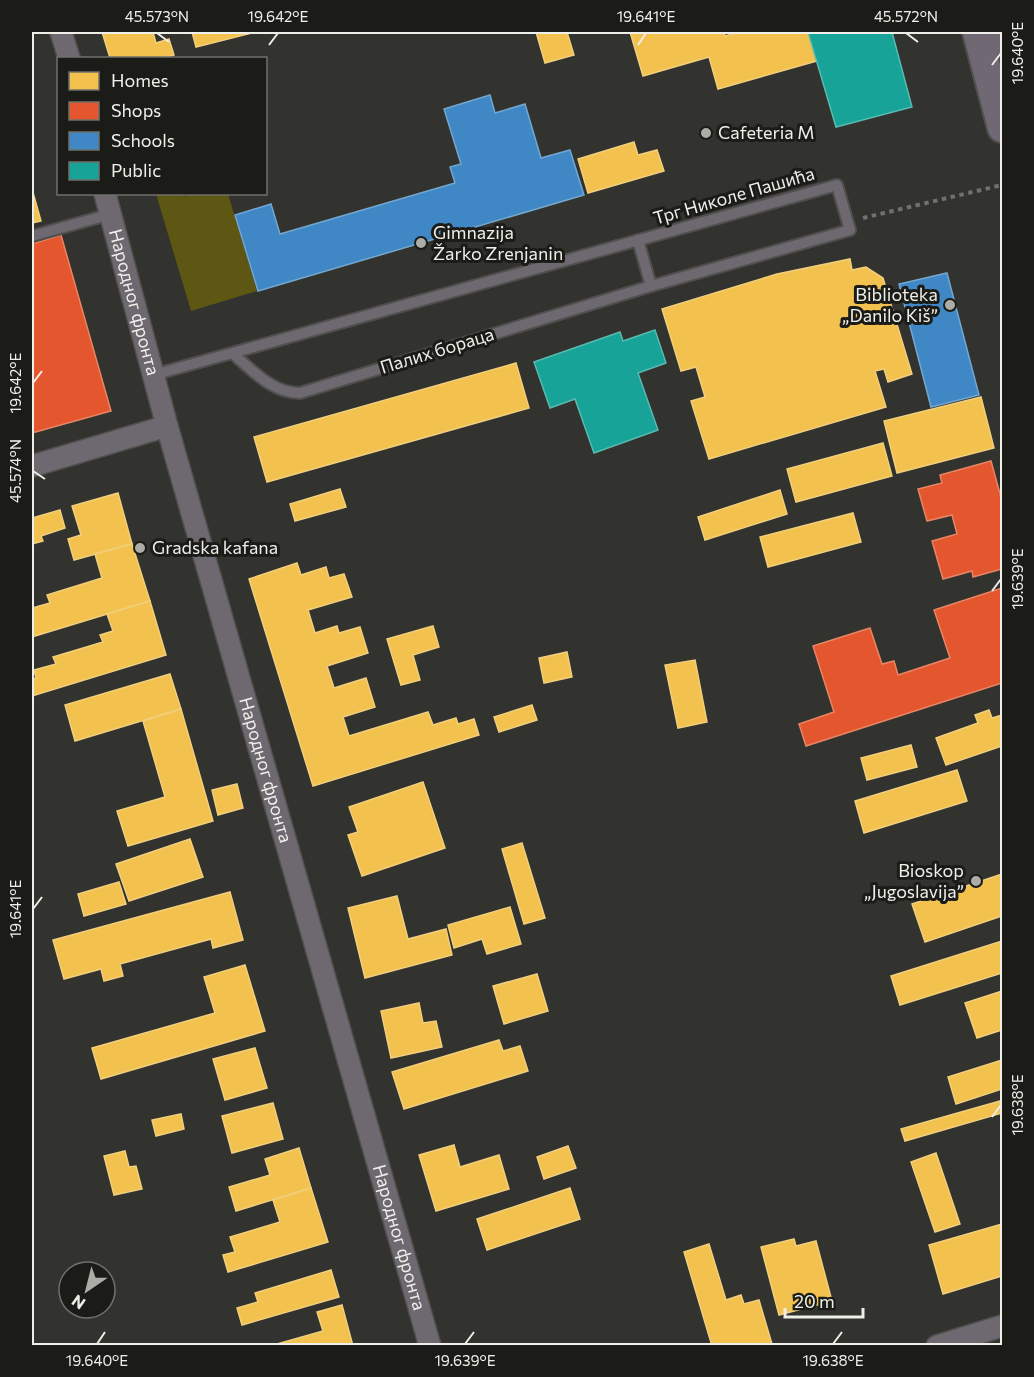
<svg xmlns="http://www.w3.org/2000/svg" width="1034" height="1377" viewBox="0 0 1034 1377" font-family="Commissioner,sans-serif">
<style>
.green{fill:#5d5713}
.homes{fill:#f2c14e;stroke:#f1cf7d;stroke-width:1.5}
.shops{fill:#e4572e;stroke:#e78566;stroke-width:1.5}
.schools{fill:#3f88c5;stroke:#74a7d0;stroke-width:1.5}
.public{fill:#17a398;stroke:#58bab1;stroke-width:1.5}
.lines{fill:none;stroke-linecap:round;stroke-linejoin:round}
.lane-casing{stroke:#4f4f4d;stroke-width:14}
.street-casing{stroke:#4f4f4d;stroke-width:24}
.secondary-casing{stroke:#4f4f4d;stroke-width:32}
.path{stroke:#726e74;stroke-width:4;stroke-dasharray:4.5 4.5;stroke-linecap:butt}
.lane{stroke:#6e6870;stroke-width:10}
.street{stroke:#6e6870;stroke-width:21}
.secondary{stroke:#706973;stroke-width:28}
.ticks{fill:none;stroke:#efefea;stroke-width:2}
.poi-dot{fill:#adada8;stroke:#1b1b18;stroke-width:2}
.labels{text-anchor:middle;stroke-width:6;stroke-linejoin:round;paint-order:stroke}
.poi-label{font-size:18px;fill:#efefea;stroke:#1b1b18;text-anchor:start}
.street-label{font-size:18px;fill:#efefea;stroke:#1b1b18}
.neatline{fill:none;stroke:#efefea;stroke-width:2}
.ticks-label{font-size:15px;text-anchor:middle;fill:#efefea}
</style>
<rect width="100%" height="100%" fill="#32322e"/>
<polygon class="green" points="156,194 192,194 180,198 195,194 228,194 257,291 191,311"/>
<g class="homes">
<polygon points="102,32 153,32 156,43 169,39 174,55 163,58 110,58"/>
<polygon points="192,32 252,32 252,33 196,47"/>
<polygon points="536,32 567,32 574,55 545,63"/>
<polygon points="630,32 724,32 725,36 739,32 808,32 817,61 718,89 709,57 643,76"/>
<polygon points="634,142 638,155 657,150 664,171 588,193 578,159"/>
<polygon points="32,189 41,221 32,223"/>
<polygon points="850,259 852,270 866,267 883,278 912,374 888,382 884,369 875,371 886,407 709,459 691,401 705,397 696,367 681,371 662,309 777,274"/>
<polygon points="516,363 529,408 267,482 254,437"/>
<polygon points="981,397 994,448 897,473 884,421"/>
<polygon points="883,443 892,476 796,502 787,469"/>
<polygon points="340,489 346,507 295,521 290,504"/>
<polygon points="780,490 787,514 705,540 698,517"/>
<polygon points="118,493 132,544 74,560 68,539 81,535 72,506"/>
<polygon points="60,510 65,528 41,536 43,541 32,544 32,518"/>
<polygon points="853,513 861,542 768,567 760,537"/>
<polygon points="132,544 150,601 32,637 32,608 50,603 47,595 102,578 95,554"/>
<polygon points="297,563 301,575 326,567 329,578 344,574 352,597 308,610 315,633 337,626 339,633 360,627 368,653 327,666 334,688 366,678 375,707 343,717 349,736 428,712 433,725 456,718 458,724 474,719 479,735 313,786 249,579"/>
<polygon points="150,601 166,655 32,696 32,679 36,678 34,670 56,664 53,657 103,642 100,635 113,631 107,614"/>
<polygon points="433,626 439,647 413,655 420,680 401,685 387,639"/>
<polygon points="567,652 572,677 544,683 539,658"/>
<polygon points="695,660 707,722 678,728 665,665"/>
<polygon points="170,674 181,709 75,741 65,705"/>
<polygon points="532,705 537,720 499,732 494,717"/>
<polygon points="181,709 213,821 128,846 117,811 165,797 143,721"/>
<polygon points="989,710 992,718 1002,715 1002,746 946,765 936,738 978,723 975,715"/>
<polygon points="911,745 917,767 867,780 861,758"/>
<polygon points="957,770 967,801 864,833 855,801"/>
<polygon points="423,782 445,848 362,876 348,835 358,832 349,807"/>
<polygon points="237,784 243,808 218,815 212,790"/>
<polygon points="190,839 203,877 129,901 116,864"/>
<polygon points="522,843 545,918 524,924 502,849"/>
<polygon points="1002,874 1002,916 925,942 912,904"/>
<polygon points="119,882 126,904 84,916 78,894"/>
<polygon points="230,892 243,940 213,948 211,939 120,964 123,976 104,981 101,969 64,979 53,940"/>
<polygon points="397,896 408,939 446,929 452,955 365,978 348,908"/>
<polygon points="510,907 521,944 487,954 482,939 454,948 448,925"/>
<polygon points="1002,941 1002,973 900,1005 891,976"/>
<polygon points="245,965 265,1031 101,1079 92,1048 215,1013 204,977"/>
<polygon points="537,974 548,1011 504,1024 493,986"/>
<polygon points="1002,991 1002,1030 977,1038 965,1003"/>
<polygon points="419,1003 423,1023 436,1021 442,1047 391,1058 381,1011"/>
<polygon points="499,1040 503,1051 520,1046 528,1071 404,1109 392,1072"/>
<polygon points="255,1048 267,1088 225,1100 213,1059"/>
<polygon points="1002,1060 1002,1089 956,1104 948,1077"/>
<polygon points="1000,1101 1002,1113 905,1141 901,1129"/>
<polygon points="273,1103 283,1139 232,1153 222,1116"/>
<polygon points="181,1114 184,1129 156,1136 152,1120"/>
<polygon points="454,1145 460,1167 499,1155 509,1189 436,1211 419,1155"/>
<polygon points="568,1146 576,1168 544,1179 537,1157"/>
<polygon points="299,1148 311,1188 236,1211 229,1187 270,1175 265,1159"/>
<polygon points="125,1151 129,1167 136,1166 142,1189 114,1195 104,1156"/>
<polygon points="936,1153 960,1224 935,1232 911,1162"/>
<polygon points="311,1188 328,1242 228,1272 223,1255 235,1252 230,1237 280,1222 273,1200"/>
<polygon points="570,1188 580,1219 487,1250 477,1219"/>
<polygon points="1002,1224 1002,1276 943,1294 929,1245"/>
<polygon points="794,1239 796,1246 816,1241 832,1301 779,1315 761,1247"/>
<polygon points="709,1244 726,1300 741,1295 744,1304 759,1300 772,1344 712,1346 684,1252"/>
<polygon points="331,1270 339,1297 242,1325 237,1308 258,1302 255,1293"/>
<polygon points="342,1305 353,1346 270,1346 323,1331 317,1312"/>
</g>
<g class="shops">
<polygon points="61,235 111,411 32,433 32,244"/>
<polygon points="991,461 1002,501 1002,569 973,577 972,571 943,579 932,541 957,534 952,515 927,521 918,489 942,483 940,475"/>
<polygon points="1002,588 1002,683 806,746 799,724 834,712 813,646 870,628 882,664 894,661 898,675 950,658 934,610"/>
</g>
<g class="schools">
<polygon points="490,95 495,113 525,104 541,158 570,150 584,195 258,291 235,215 271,204 280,234 455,183 450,167 461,164 444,109"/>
<polygon points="947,273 979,395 931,407 899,284"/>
</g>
<g class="public">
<polygon points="808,32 892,32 912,107 836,127"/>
<polygon points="655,330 666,363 638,373 658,430 594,453 575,399 550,408 534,362 620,332 623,341"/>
</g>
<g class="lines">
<defs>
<g id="lane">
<polyline points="32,236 111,214"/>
<polyline points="638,240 651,286"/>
<path d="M153 375 232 353 837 185 850 230 651 286 300 393C272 393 252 370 232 353"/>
</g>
<g id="street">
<polyline points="61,32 69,58"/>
<polyline points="981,47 1002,42"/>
<path id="s1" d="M105 194 167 426 430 1346"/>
<polyline points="32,466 167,426"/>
<polyline points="937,1346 1002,1326"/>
</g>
<polyline id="secondary" points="977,32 1002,128"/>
</defs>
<use href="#lane" class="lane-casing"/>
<use href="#street" class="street-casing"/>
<use href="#secondary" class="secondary-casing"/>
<polyline class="path" points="863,218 1002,185"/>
<use href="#lane" class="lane"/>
<use href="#street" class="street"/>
<use href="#secondary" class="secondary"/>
</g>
<path class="ticks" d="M157 33 169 42M906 33 918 42M269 45 278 33M638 45 646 33M992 65 1001 53M33 383 42 371M33 471 45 479M992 591 1001 579M33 909 42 897M992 1117 1001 1105M97 1344 105 1332M465 1344 474 1332M833 1344 842 1332"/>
<g class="poi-dot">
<circle cx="706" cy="133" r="6"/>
<circle cx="421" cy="243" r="6"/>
<circle cx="950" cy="305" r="6"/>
<circle cx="140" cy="548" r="6"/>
<circle cx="976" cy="881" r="6"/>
</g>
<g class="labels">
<g class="poi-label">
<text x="718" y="139">Cafeteria M</text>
<text x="433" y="239">Gimnazija<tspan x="433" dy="21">Žarko Zrenjanin</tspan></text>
<text x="938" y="301" text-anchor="end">Biblioteka<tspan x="938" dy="21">„Danilo Kiš”</tspan></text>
<text x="152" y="554">Gradska kafana</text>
<text x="964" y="877" text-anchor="end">Bioskop<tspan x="964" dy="21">„Jugoslavija”</tspan></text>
</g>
<g class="street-label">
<text transform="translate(734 196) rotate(-16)" y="6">Трг Николе Пашића</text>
<text dy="6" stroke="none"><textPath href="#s1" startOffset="112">Народног фронта</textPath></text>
<text transform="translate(437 351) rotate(-17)" y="6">Палих бораца</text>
<text dy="6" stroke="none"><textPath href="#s1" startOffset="598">Народног фронта</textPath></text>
<text dy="6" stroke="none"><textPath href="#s1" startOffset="1084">Народног фронта</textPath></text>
</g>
</g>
<rect width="1034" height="1377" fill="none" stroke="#1b1b18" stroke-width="66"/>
<rect x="57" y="57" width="210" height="138" fill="#1b1b18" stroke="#70706c" stroke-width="1.5"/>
<rect x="69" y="72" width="30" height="18" fill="#f2c14e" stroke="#70706c" stroke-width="1.5"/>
<text x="111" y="87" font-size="18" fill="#efefea">Homes</text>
<rect x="69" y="102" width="30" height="18" fill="#e4572e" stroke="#70706c" stroke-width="1.5"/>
<text x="111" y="117" font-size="18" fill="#efefea">Shops</text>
<rect x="69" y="132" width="30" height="18" fill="#3f88c5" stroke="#70706c" stroke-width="1.5"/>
<text x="111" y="147" font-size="18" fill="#efefea">Schools</text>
<rect x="69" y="162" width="30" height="18" fill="#17a398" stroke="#70706c" stroke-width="1.5"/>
<text x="111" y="177" font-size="18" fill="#efefea">Public</text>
<g transform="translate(87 1290) rotate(215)"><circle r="28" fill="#1b1b18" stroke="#70706c" stroke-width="1.5"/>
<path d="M0-4.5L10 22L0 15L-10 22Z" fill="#adada8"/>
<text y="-9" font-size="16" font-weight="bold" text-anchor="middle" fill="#efefea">N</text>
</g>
<path d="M785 1308v9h78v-9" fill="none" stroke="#efefea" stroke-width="3"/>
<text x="794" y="1308" font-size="18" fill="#efefea" stroke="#1b1b18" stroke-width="4.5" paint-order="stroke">20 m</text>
<rect x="33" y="33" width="968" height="1311" class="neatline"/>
<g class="ticks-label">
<text x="157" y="22">45.573°N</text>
<text x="278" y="22">19.642°E</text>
<text x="646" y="22">19.641°E</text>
<text x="906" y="22">45.572°N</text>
<text transform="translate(1018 53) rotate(-90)" y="5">19.640°E</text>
<text transform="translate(16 383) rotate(-90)" y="5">19.642°E</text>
<text transform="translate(16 471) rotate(-90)" y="5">45.574°N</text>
<text transform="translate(1018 579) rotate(-90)" y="5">19.639°E</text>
<text transform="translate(16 909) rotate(-90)" y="5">19.641°E</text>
<text transform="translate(1018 1105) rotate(-90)" y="5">19.638°E</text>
<text x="97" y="1366">19.640°E</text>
<text x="465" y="1366">19.639°E</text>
<text x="833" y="1366">19.638°E</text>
</g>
</svg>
